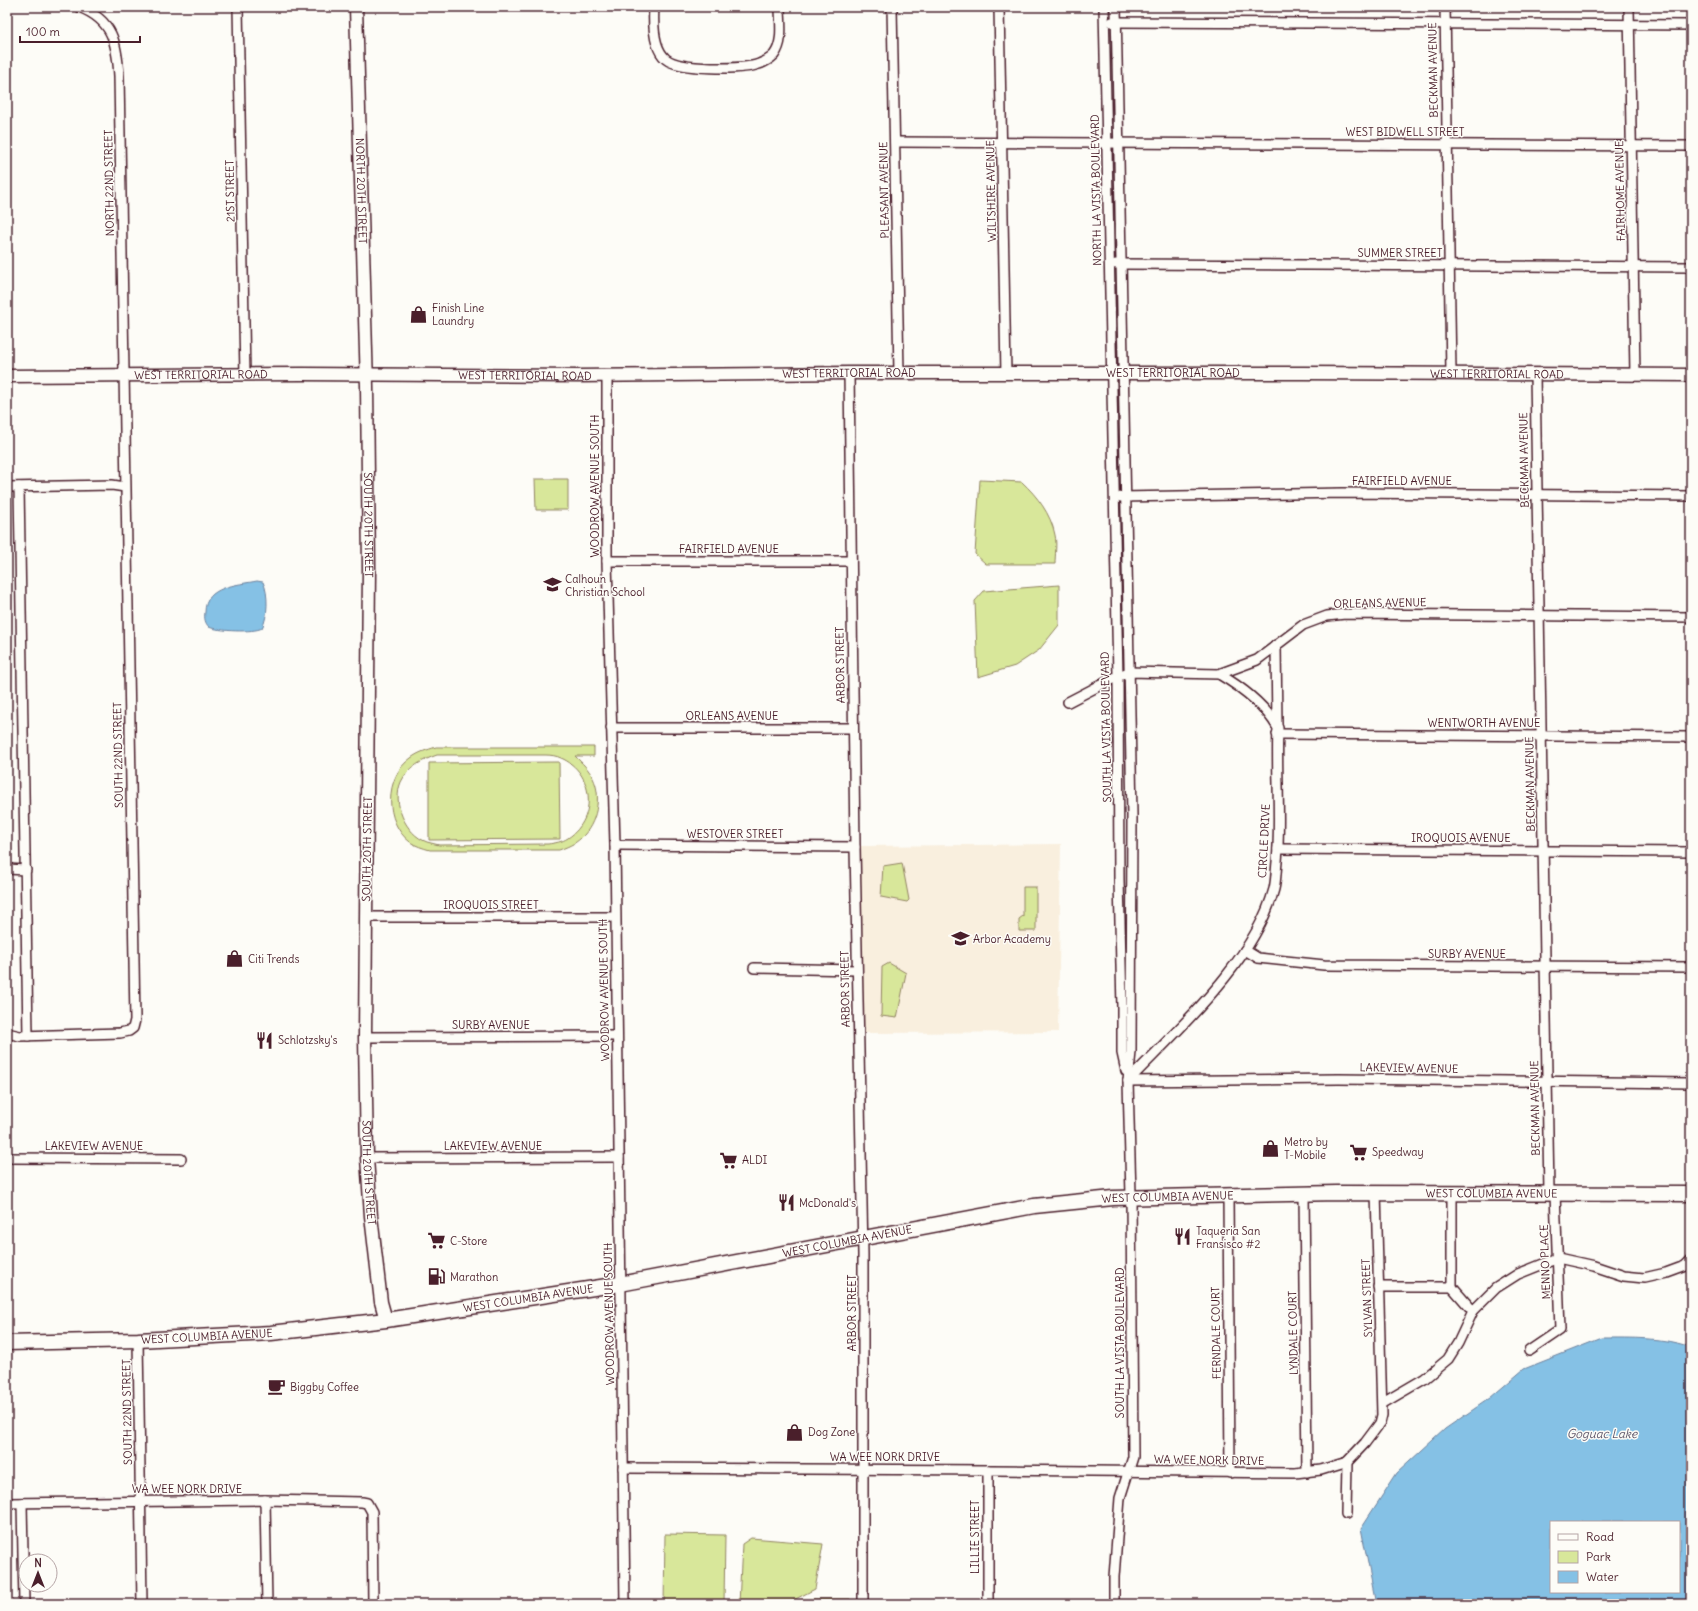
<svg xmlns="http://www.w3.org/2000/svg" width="1698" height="1611" viewBox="0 0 1698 1611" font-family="Delius,sans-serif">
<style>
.built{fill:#f9efde}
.green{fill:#d8e79a;stroke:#918362;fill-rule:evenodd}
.water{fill:#85c1e5;stroke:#6d809b;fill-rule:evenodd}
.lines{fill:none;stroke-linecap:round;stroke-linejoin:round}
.street-casing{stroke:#4a1f2b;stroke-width:12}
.secondary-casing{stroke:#4a1f2b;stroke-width:15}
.primary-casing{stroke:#4a1f2b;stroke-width:17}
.street{stroke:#fdfcf7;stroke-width:9}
.secondary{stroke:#fdfcf7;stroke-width:12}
.primary{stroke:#fdfcf7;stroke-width:14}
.labels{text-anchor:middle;stroke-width:3;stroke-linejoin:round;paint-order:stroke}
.street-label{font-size:11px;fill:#4a1f2b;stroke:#fdfcf7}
.poi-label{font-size:11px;fill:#4a1f2b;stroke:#fdfcf7;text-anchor:start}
.water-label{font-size:12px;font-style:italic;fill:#5f586c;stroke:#fdfcf7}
</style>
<rect width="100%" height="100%" fill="#fdfcf7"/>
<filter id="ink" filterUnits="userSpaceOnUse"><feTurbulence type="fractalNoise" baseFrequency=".025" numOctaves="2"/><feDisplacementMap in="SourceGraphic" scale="8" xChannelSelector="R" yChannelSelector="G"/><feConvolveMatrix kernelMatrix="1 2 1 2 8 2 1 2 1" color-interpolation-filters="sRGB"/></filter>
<g filter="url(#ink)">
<polygon class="built" points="1061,844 1058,1032 862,1033 859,846"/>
<g class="green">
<polygon points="535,479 568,479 568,510 536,510"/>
<path d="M980 480 1022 482C1037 496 1051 514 1055 535 1057 544 1055 555 1055 564H986L975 554Z"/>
<polygon points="1059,585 1059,625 1039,650 1015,666 978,677 975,601 984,591"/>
<path d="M436 747H594V756H575C582 763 589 769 593 778 602 796 597 824 581 838 575 844 567 847 559 850H430C423 848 416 846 410 842 384 822 384 777 411 758 419 752 427 750 436 747ZM437 755H546C551 755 557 756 561 758 594 772 598 818 568 838 562 842 555 843 548 844L439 845C435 844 431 843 427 842 405 834 392 803 401 782 408 767 423 760 437 755Z"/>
<polygon points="559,762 560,839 429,840 429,763"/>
<polygon points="902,863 909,900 907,902 881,897 883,866"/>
<polygon points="1023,887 1036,887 1036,931 1019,931 1019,919 1023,916"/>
<polygon points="889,963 906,973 897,1018 881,1016 882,967"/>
<polygon points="665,1534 725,1535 724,1604 664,1604"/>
<polygon points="751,1538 823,1544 815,1589 786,1604 739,1604 742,1544"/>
<polygon points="804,1599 850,1599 849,1604 793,1604"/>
</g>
<g class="water">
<path d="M257 581 263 582C269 594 268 617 262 628 254 633 217 631 209 627 205 623 204 618 205 612 205 586 237 585 257 581Z"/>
<path d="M1602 1338C1632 1338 1662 1337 1691 1347V1604H1376L1361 1528 1397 1473 1445 1429 1490 1398 1524 1369ZM1551 1522H1679V1592H1551Z"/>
</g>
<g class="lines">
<defs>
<g id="street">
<polyline points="238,7 245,375"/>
<path d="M654 7C653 23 653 48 666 59 679 70 743 70 759 64 765 62 770 59 774 55 784 42 780 22 780 7"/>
<polyline points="892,7 899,373"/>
<polyline points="999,7 1006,374"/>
<polyline points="1104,7 1118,676 1119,880 1122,1008 1122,1053 1126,1071"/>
<polyline points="1445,7 1451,373"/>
<polyline points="1629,7 1635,375"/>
<polyline points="1112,22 1691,25"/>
<polyline points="895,142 1691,146"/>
<polyline points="1116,264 1691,267"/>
<polyline points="849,373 855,847 863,1254 863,1604"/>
<polyline points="1535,374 1549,1193"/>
<polyline points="607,376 607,561 615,845 625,1604"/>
<polyline points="7,487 112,485 125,487"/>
<polyline points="19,487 28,1036"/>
<polyline points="1121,497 1342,493 1691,496"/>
<polyline points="607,561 851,561"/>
<polyline points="1276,645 1277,726"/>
<polyline points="1068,702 1118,676 1129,672 1219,674 1257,660 1303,625 1327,616 1345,614 1691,617"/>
<polyline points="611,728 853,728"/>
<polyline points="1277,734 1691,737"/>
<polyline points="615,845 855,847"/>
<polyline points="1278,849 1691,852"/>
<polyline points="7,869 26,870"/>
<polyline points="366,917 615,917"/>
<polyline points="1245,950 1258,958 1324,965 1691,967"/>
<polyline points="754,968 857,970"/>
<path d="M7 1033 20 1036 120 1033 129 1031 133 1028 135 1020 119 76C117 43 113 20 79 7"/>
<polyline points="365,1037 617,1036"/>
<polyline points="1128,1081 1339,1079 1691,1083"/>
<path d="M1128 1081C1178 1029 1255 961 1274 889 1276 881 1276 871 1277 862 1281 818 1276 773 1278 728 1265 705 1241 687 1219 674"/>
<polyline points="7,1158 181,1159"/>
<polyline points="367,1158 619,1157"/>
<polyline points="1304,1193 1307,1472"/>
<polyline points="1452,1193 1452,1287"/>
<polyline points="1228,1194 1230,1473"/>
<polyline points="1378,1287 1452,1287 1473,1311"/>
<path d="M138 1340C140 1428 140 1516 142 1604"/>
<polyline points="1529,1351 1560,1330 1555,1193"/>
<polyline points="1383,1403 1424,1379 1448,1359 1458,1343 1473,1311 1496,1288 1518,1274 1558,1258 1594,1266 1624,1276 1644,1278 1666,1273 1685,1266 1691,1260"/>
<polyline points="623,1468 991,1470 1295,1473 1321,1470 1347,1462 1365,1443 1380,1423 1382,1415 1376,1192"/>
<polyline points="265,1500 267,1604"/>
<polyline points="7,1503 265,1500 362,1502 367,1503 372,1512 373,1604"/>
<polyline points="22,1503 24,1604"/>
<polyline points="1346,1514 1347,1462"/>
<polyline points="988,1604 988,1470"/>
<polyline points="1114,1604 1114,1577 1120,1498 1133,1457 1131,1196 1128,1081 1131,1052 1132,815 1116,7"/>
</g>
<g id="secondary">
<path id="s1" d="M356 7 367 386 369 569 365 1037 367 1158 371 1216 381 1302 386 1320"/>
<path id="s2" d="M7 376 303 374 578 376 849 373H1303L1691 375"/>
</g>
<g id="primary">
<path id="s3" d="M7 1343 138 1340 271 1333 386 1320 620 1284 1034 1206 1113 1198 1337 1193 1691 1194"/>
</g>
</defs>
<use href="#street" class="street-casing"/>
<use href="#secondary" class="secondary-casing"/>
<use href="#primary" class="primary-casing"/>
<use href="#street" class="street"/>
<use href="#secondary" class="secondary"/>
<use href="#primary" class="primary"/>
</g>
</g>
<defs>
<symbol id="shop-bare" viewBox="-9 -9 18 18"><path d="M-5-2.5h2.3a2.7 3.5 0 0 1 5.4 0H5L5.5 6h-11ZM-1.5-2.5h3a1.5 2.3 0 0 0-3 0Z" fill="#4a1f2b" stroke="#fdfcf7" stroke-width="2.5" paint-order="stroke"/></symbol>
<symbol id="school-bare" viewBox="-9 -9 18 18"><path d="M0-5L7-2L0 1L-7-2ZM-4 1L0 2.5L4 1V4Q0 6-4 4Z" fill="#4a1f2b" stroke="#fdfcf7" stroke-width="2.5" paint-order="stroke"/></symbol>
<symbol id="restaurant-bare" viewBox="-9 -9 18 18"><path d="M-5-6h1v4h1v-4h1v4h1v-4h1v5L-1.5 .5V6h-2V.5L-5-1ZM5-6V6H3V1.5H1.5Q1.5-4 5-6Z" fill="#4a1f2b" stroke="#fdfcf7" stroke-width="2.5" paint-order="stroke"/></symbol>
<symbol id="supermarket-bare" viewBox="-9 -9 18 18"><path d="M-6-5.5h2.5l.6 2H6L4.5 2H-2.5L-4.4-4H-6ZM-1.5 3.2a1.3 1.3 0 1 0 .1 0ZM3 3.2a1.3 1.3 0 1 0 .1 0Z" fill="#4a1f2b" stroke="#fdfcf7" stroke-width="2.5" paint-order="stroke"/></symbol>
<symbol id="fuel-bare" viewBox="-9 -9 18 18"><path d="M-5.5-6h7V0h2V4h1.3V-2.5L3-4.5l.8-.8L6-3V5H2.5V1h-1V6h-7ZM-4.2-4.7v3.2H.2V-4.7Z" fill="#4a1f2b" stroke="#fdfcf7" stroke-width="2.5" paint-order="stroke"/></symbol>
<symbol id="cafe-bare" viewBox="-9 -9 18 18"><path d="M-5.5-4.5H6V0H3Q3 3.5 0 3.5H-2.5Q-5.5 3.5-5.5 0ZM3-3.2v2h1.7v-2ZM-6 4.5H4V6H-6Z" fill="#4a1f2b" stroke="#fdfcf7" stroke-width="2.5" paint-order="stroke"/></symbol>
</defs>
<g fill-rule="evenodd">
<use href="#shop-bare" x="406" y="302" width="25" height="25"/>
<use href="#school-bare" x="540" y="572" width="25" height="25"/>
<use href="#school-bare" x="948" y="926" width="25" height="25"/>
<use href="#shop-bare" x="222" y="946" width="25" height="25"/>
<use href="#restaurant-bare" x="252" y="1028" width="25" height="25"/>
<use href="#shop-bare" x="1258" y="1136" width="25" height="25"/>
<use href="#supermarket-bare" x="1346" y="1140" width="25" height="25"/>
<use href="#supermarket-bare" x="716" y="1148" width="25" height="25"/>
<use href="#restaurant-bare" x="774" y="1190" width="25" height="25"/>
<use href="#restaurant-bare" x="1170" y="1224" width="25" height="25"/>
<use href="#supermarket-bare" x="424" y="1228" width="25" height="25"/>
<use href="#fuel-bare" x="424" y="1264" width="25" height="25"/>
<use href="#cafe-bare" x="264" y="1374" width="25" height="25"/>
<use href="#shop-bare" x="782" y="1420" width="25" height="25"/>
</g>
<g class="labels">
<g class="street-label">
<text transform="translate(1433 70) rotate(-91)" y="4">BECKMAN AVENUE</text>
<text x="1405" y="136">WEST BIDWELL STREET</text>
<text transform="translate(109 183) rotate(-91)" y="4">NORTH 22ND STREET</text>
<text transform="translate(884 190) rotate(-91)" y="4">PLEASANT AVENUE</text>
<text transform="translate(1096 190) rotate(-91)" y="4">NORTH LA VISTA BOULEVARD</text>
<text transform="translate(230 191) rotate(-91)" y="4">21ST STREET</text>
<text dy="4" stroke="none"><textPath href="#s1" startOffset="184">NORTH 20TH STREET</textPath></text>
<text transform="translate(991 191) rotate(-91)" y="4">WILTSHIRE AVENUE</text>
<text transform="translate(1620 191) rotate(-91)" y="4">FAIRHOME AVENUE</text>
<text x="1400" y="257">SUMMER STREET</text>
<text dy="4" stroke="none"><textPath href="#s2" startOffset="1166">WEST TERRITORIAL ROAD</textPath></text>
<text dy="4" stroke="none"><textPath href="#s2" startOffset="842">WEST TERRITORIAL ROAD</textPath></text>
<text dy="4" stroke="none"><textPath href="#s2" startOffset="1490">WEST TERRITORIAL ROAD</textPath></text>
<text dy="4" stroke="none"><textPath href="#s2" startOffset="194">WEST TERRITORIAL ROAD</textPath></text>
<text dy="4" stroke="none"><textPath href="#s2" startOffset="518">WEST TERRITORIAL ROAD</textPath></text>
<text transform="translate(1524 460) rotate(-91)" y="4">BECKMAN AVENUE</text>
<text x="1402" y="485">FAIRFIELD AVENUE</text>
<text transform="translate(595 486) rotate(-90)" y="4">WOODROW AVENUE SOUTH</text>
<text dy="4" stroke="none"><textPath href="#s1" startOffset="518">SOUTH 20TH STREET</textPath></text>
<text x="729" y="553">FAIRFIELD AVENUE</text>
<text transform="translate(1380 603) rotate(-1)" y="4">ORLEANS AVENUE</text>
<text transform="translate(840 665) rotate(-91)" y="4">ARBOR STREET</text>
<text x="732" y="720">ORLEANS AVENUE</text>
<text x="1484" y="727">WENTWORTH AVENUE</text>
<text transform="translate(1106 727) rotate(-91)" y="4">SOUTH LA VISTA BOULEVARD</text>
<text transform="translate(118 755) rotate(-91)" y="4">SOUTH 22ND STREET</text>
<text transform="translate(1530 784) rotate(-91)" y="4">BECKMAN AVENUE</text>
<text x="735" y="838">WESTOVER STREET</text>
<text x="1461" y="842">IROQUOIS AVENUE</text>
<text transform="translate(1264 841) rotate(-87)" y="4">CIRCLE DRIVE</text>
<text transform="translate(367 849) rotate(-89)" y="4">SOUTH 20TH STREET</text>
<text x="491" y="909">IROQUOIS STREET</text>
<text x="1467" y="958">SURBY AVENUE</text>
<text transform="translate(845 989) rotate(-91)" y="4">ARBOR STREET</text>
<text transform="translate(604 990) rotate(-91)" y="4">WOODROW AVENUE SOUTH</text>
<text x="491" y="1029">SURBY AVENUE</text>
<text transform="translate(1409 1068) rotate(1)" y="4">LAKEVIEW AVENUE</text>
<text transform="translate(1535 1108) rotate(-91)" y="4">BECKMAN AVENUE</text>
<text x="94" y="1150">LAKEVIEW AVENUE</text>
<text x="493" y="1150">LAKEVIEW AVENUE</text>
<text dy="4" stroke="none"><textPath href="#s1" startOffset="1166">SOUTH 20TH STREET</textPath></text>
<text dy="4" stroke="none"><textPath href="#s3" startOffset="1496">WEST COLUMBIA AVENUE</textPath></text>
<text dy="4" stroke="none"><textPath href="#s3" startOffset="1172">WEST COLUMBIA AVENUE</textPath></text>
<text dy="4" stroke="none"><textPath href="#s3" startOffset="848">WEST COLUMBIA AVENUE</textPath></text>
<text transform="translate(1545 1262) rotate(-92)" y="4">MENNO PLACE</text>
<text transform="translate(1367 1298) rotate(-92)" y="4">SYLVAN STREET</text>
<text dy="4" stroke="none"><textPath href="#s3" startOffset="524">WEST COLUMBIA AVENUE</textPath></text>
<text transform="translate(852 1313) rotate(-90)" y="4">ARBOR STREET</text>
<text transform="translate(609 1314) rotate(-91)" y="4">WOODROW AVENUE SOUTH</text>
<text transform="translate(1216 1333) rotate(-91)" y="4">FERNDALE COURT</text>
<text transform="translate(1293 1333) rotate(-91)" y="4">LYNDALE COURT</text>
<text dy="4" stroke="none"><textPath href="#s3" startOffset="200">WEST COLUMBIA AVENUE</textPath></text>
<text transform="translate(1120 1343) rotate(-90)" y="4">SOUTH LA VISTA BOULEVARD</text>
<text transform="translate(127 1412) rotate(-91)" y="4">SOUTH 22ND STREET</text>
<text x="885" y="1461">WA WEE NORK DRIVE</text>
<text transform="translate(1209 1460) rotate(1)" y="4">WA WEE NORK DRIVE</text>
<text x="187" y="1493">WA WEE NORK DRIVE</text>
<text transform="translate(975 1537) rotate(-90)" y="4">LILLIE STREET</text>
</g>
<g class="poi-label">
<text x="432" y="312">Finish Line<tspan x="432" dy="13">Laundry</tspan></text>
<text x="565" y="583">Calhoun<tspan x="565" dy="13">Christian School</tspan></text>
<text x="973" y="943">Arbor Academy</text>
<text x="248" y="963">Citi Trends</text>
<text x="278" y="1044">Schlotzsky's</text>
<text x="1284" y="1146">Metro by<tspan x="1284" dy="13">T-Mobile</tspan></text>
<text x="1372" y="1156">Speedway</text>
<text x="742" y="1164">ALDI</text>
<text x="799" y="1207">McDonald's</text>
<text x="1196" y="1235">Taqueria San<tspan x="1196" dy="13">Fransisco #2</tspan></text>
<text x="450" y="1245">C-Store</text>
<text x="450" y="1281">Marathon</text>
<text x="290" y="1391">Biggby Coffee</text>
<text x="808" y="1436">Dog Zone</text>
</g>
<g class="water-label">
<text x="1602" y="1438">Goguac Lake</text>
</g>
</g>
<rect width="1698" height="1611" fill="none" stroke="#fdfcf7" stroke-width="24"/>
<rect x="12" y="12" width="1674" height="1587" fill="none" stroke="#4a1f2b" stroke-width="1.5" filter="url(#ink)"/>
<rect x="1550" y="1521" width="130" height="72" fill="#fdfcf7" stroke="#b5a4a5"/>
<rect x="1558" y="1534" width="20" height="6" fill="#fdfcf7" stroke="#b5a4a5"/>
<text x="1586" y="1541" font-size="12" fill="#4a1f2b">Road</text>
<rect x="1558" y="1551" width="20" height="12" fill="#d8e79a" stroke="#b5a4a5"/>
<text x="1586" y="1561" font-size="12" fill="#4a1f2b">Park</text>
<rect x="1558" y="1571" width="20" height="12" fill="#85c1e5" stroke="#b5a4a5"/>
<text x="1586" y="1581" font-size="12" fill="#4a1f2b">Water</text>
<g transform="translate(38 1573)"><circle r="19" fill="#fdfcf7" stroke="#b5a4a5"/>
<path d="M0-3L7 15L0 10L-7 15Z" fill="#4a1f2b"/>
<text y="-6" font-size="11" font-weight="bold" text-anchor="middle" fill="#4a1f2b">N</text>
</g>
<path d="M20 36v6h120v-6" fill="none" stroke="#4a1f2b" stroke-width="2"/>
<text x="26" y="36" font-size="12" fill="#4a1f2b" stroke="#fdfcf7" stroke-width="3" paint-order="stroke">100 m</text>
</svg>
